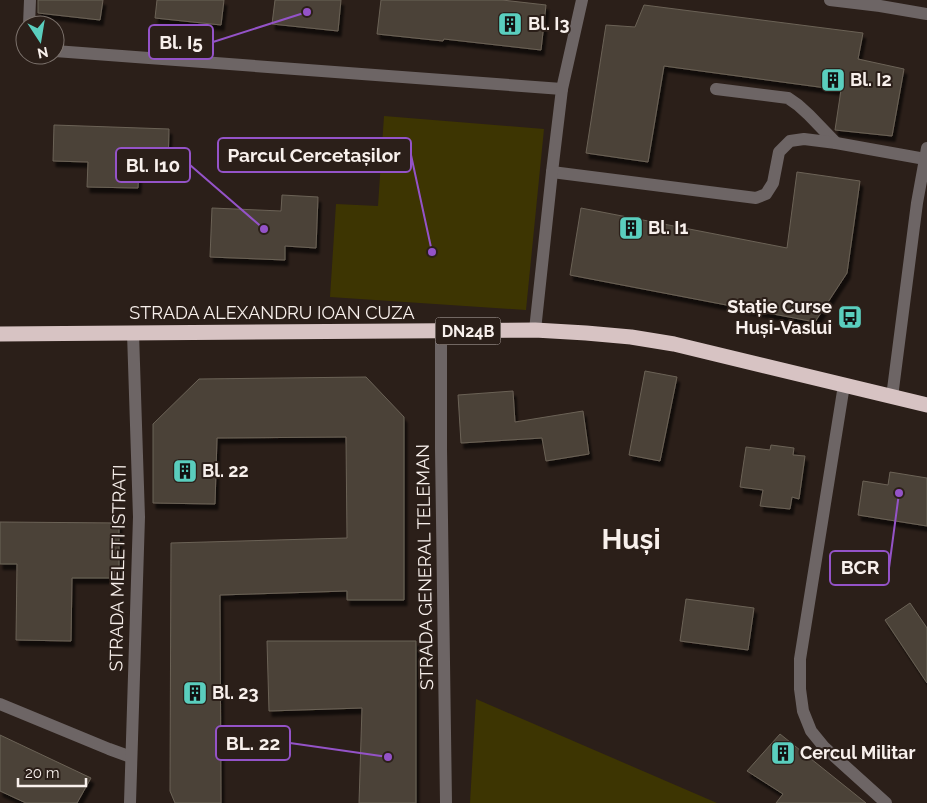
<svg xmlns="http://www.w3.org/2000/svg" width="927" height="803" viewBox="0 0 927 803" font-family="Raleway,sans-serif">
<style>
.green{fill:#3d3502}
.building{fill:#4b4238;stroke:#6b6256;filter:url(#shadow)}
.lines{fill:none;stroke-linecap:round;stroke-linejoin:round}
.minor{stroke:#6d6565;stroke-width:12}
.highway{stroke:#d7c3c3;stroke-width:15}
.labels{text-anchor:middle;stroke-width:4;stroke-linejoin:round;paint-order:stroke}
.shield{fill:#2b1f19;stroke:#bab1ad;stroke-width:1}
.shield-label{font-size:16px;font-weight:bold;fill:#f8f0ec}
.poi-label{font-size:18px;font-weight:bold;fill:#f8f0ec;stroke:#2b1f19;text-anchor:start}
.street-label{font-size:18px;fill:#f8f0ec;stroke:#2b1f19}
.town-label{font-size:28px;font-weight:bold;fill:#f8f0ec;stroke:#2b1f19}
.leader{fill:none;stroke:#9453c8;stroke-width:2}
.callout-dot{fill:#9453c8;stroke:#2b1f19;stroke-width:2}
.callout{fill:#2b1f19;stroke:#9453c8;stroke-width:2}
.callout-label{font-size:19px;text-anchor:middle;font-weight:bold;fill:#f8f0ec}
</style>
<defs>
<filter id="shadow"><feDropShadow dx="3" dy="5.5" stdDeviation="1" flood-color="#0009"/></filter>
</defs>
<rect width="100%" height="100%" fill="#2b1f19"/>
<g class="green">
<polygon points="384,116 544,129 526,310 330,297 336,204 378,206"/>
<polygon points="476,699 717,803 470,803"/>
</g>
<g class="building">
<polygon points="38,0 103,0 100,20 38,13"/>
<polygon points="157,0 224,0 221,25 155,18"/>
<polygon points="275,0 341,0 338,31 272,24"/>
<polygon points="381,0 502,0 546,5 541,50 444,39 443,41 377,34"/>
<polygon points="644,5 863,33 858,59 904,69 892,136 835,130 841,90 664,66 648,162 586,153 606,25 635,27"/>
<polygon points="54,125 169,129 168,166 139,164 138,188 87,187 88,162 53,161"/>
<polygon points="797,172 860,181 847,273 815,322 570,275 581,208 787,248"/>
<polygon points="282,195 318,197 316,248 285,246 285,260 210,257 212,208 281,211"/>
<polygon points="645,371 677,377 660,461 629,455"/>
<polygon points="366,377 404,417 404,600 347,600 347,591 220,595 221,803 175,803 170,791 171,543 347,538 346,437 217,438 215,504 153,503 153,424 199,379"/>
<polygon points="513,391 515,422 583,411 589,454 546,461 542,438 461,443 458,395"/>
<polygon points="771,445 794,448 793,455 805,456 799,499 792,497 790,509 760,506 763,490 740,487 746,447 770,450"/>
<polygon points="890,472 927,478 927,526 858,515 863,481 888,485"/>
<polygon points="0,522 119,523 119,578 72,578 71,641 16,640 17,564 0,564"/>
<polygon points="686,599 754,608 748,650 680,641"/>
<polygon points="910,603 927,628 927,683 885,620"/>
<polygon points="267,641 416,641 416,803 359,803 362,708 269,711"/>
<polygon points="780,734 866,803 776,803 783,794 747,771"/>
<polygon points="0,735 91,778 77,803 26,803 0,791"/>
</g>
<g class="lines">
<g class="minor">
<polyline points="830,0 880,6 927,14"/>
<polyline points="29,25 30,0"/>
<polyline points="55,51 562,89"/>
<polyline points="716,89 788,98 798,105 809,115 836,143"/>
<polyline points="552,172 756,198 766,194 773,183 779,152 790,141 804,139 836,143 925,159"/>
<polyline points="535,330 552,172 562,89 582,0"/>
<polyline points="441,331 441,449 446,803"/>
<polyline points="844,385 800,659 800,689 803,711 811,731 824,747 886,803"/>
<polyline points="892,397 917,203 927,148"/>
<polyline points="0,704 109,749 131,757"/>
<polyline points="130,803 139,517 133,333"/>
</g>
<polyline class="highway" points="0,334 535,330 586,333 631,337 674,344 927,405"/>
</g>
<defs>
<symbol id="building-square" viewBox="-11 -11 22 22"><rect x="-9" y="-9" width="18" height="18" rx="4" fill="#5acebe" stroke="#2b1f19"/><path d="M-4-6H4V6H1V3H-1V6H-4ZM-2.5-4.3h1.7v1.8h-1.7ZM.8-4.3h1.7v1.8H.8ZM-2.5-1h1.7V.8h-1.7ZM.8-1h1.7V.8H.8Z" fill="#111"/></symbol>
<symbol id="bus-square" viewBox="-11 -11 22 22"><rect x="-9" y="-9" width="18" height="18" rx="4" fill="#5acebe" stroke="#2b1f19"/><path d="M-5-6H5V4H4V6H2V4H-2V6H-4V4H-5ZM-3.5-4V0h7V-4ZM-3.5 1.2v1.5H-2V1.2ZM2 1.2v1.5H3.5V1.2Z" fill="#111"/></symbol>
</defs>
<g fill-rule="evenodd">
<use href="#building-square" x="496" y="10" width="28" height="28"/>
<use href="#building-square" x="819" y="66" width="28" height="28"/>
<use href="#building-square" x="617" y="214" width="28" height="28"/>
<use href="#bus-square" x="836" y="303" width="28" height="28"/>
<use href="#building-square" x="171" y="457" width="28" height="28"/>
<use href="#building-square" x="181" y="679" width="28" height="28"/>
<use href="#building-square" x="769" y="739" width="28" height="28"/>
</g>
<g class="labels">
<rect class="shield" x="435.5" y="317.5" width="65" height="27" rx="4"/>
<g class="shield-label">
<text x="468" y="337">DN24B</text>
</g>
<g class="poi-label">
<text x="528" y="30">Bl. I3</text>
<text x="850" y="86">Bl. I2</text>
<text x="648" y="234">Bl. I1</text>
<text x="832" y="313" text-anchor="end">Stație Curse<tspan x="832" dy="21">Huși-Vaslui</tspan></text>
<text x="202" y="477">Bl. 22</text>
<text x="212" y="699">Bl. 23</text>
<text x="800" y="759">Cercul Militar</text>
</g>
<g class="street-label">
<text x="272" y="319">STRADA ALEXANDRU IOAN CUZA</text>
<text transform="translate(425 567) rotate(-91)" y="6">STRADA GENERAL TELEMAN</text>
<text transform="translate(118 568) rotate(-89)" y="6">STRADA MELETI ISTRATI</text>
</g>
<g class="town-label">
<text x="631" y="549">Huși</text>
</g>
</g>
<path class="leader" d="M307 12L213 42M432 252L411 155M264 229L190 165M899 493L889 568M388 757L290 743"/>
<g class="callout-dot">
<circle cx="307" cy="12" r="5"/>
<circle cx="432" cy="252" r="5"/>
<circle cx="264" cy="229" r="5"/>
<circle cx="899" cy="493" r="5"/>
<circle cx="388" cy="757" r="5"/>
</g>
<g class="callout">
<rect x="149" y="25" width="64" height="34" rx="5"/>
<rect x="218" y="138" width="193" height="34" rx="5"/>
<rect x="116" y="148" width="74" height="34" rx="5"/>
<rect x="830" y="551" width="59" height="34" rx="5"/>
<rect x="216" y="726" width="74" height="34" rx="5"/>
</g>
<g class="callout-label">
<text x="181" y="49">Bl. I5</text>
<text x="314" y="162">Parcul Cercetașilor</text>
<text x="153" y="172">Bl. I10</text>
<text x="860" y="574">BCR</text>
<text x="253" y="750">BL. 22</text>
</g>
<g transform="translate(40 40) rotate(168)"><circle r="24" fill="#2b1f19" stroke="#7d736d"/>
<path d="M0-4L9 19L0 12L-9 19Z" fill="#5acebe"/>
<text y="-8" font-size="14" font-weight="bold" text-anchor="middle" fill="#f8f0ec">N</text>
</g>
<path d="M18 778v8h68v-8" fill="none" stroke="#f8f0ec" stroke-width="2.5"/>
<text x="25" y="778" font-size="15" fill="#f8f0ec" stroke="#2b1f19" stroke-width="4" paint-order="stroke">20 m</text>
</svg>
